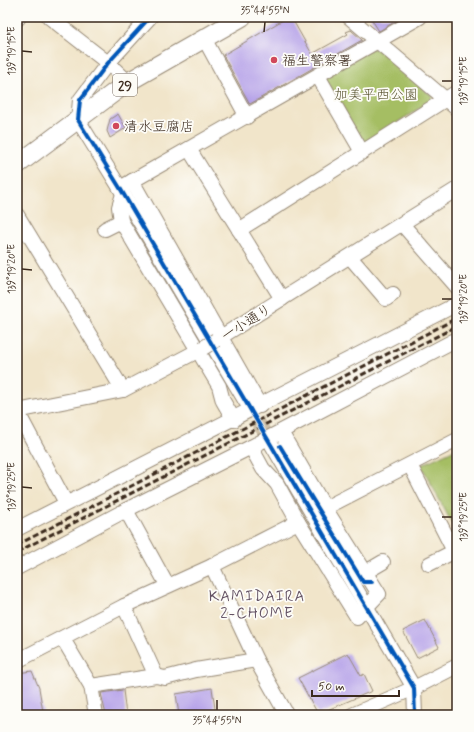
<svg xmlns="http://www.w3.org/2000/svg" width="474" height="732" viewBox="0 0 474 732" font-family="Mynerve,'Klee One',sans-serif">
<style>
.green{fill:#a5be64;stroke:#707441}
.building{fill:#b29ee8}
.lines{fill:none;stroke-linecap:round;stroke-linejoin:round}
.minor-tunnel{stroke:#cdc0a8;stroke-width:14;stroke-dasharray:14 7;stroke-linecap:butt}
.minor-casing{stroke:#968874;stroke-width:16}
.major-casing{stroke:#968874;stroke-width:20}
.minor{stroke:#fff;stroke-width:14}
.major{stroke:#fff;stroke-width:18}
.rail{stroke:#3b2a1e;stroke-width:3;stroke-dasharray:6 3;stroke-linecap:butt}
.minor-bridge-casing{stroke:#968874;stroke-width:16;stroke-linecap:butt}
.minor-bridge{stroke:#fff;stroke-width:14}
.cycleway-casing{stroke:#fdfcf7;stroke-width:6}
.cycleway{stroke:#0057b8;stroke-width:4}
.ticks{fill:none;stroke:#3b2a1e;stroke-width:1.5}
.poi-dot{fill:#d1495b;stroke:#fdfcf7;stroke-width:1.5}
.labels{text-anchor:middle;stroke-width:3.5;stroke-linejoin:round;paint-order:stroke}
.shield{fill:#fdfcf7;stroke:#75695f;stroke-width:1}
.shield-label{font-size:13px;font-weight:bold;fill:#3b2a1e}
.poi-label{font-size:14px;fill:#3b2a1e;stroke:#fdfcf7;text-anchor:start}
.park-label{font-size:14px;fill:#5b5633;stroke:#fdfcf7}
.street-label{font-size:14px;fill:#3b2a1e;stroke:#fdfcf7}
.neighbourhood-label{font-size:15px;letter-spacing:1px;fill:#655365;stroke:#fdfcf7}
.neatline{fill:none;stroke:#3b2a1e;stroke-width:1.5}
.ticks-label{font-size:10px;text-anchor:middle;fill:#3b2a1e}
</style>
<rect width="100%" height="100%" fill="#fdfcf7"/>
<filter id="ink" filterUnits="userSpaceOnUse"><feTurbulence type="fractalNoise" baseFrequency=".025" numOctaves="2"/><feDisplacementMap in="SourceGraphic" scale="8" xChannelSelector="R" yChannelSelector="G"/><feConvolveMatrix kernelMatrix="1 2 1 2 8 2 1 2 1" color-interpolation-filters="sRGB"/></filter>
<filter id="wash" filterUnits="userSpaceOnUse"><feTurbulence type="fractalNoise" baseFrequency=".012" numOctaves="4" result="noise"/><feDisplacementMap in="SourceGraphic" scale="16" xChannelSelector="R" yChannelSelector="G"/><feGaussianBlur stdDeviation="0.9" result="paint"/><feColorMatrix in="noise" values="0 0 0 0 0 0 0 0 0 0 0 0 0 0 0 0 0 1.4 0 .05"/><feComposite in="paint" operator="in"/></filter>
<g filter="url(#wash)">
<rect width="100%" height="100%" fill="#f1e5ca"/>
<g class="green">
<polygon points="372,48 379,50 432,96 431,101 367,142 362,141 325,80 327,73"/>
<polygon points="457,448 457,533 421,465"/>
</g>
<g id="blocks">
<g class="building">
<polygon points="288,17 291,17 312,54 348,34 346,32 351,30 362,40 250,104 223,55"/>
<polygon points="370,17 403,17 379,31"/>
<polygon points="118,114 126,128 110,138 107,131 110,119"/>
<polygon points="425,620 439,647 417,658 403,631"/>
<polygon points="348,653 361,676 364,674 372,691 318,714 298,678"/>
<polygon points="32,671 39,688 43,712 17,715 17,673"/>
<polygon points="212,688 216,715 179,715 176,694"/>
<polygon points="123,690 126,715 106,715 101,693"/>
</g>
</g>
</g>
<g filter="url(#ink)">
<use href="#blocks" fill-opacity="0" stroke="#968874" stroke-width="1"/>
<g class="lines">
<polyline class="minor-tunnel" points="246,402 272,445"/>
<defs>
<g id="minor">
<polyline points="49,17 108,63 128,82"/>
<polyline points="150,17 108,63 80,100 78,120 120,188 246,402"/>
<polyline points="349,17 457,109"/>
<polyline points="17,19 19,17"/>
<polyline points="205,40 247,117"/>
<polyline points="318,76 362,152"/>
<polyline points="189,149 282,299"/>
<polyline points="132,181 260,406"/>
<polyline points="120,188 420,17"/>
<polyline points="123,194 119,207 121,221 219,386 223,401 234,420"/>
<polyline points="17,215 123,390"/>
<polyline points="402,224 457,287"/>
<polyline points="105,229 121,221"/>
<polyline points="239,230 457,92"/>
<polyline points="350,257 386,299 393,294"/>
<polyline points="216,340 457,189"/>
<polyline points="17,411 123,390 203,348"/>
<polyline points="17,411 66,503"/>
<polyline points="272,445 414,688 415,715"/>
<polyline points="251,447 263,469 277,484 298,522 357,617 379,594 325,508 281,432"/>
<polyline points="410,465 454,551"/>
<polyline points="325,508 457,440"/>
<polyline points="126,510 167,585"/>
<polyline points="17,529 457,304"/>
<polyline points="429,564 457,550"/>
<polyline points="212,566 256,660 287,715"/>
<polyline points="17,568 126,510 251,447 457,339"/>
<polyline points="366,572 383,562"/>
<polyline points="124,606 156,676"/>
<polyline points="63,639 91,686 96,715"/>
<polyline points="17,661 124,606 212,566 298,522"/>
<polyline points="91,686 156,676 165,678 196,670 256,660"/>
<polyline points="352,715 414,688 457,666"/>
</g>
<polyline id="major" points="17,165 128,82 242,17"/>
</defs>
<use href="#minor" class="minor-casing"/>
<use href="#major" class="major-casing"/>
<use href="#minor" class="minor"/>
<use href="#major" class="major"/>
<g class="rail">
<polyline points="17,545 457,318"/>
<polyline points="17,552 457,326"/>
</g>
<defs>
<polyline id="minor-bridge" points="203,348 216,340"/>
</defs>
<use href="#minor-bridge" class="minor-bridge-casing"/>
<use href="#minor-bridge" class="minor-bridge"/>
<defs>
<g id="cycleway">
<polyline points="150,17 108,63 80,100 78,120 120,188 414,688 415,715"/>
<polyline points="280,446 363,582 372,582"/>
</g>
</defs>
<use href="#cycleway" class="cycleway-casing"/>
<use href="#cycleway" class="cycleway"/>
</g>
</g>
<path class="ticks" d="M264 32 265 22M22 51 32 52M442 81H452M22 269 32 270M442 299H452M22 487 32 488M442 517H452M217 710V700"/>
<g class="poi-dot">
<circle cx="274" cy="60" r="4"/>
<circle cx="116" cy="126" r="4"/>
</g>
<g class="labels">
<rect class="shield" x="113" y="74" width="24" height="22" rx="3"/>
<g class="shield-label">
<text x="125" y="90">29</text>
</g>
<g class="poi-label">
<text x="282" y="65">福生警察署</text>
<text x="124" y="131">清水豆腐店</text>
</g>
<g class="park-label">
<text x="376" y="99">加美平西公園</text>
</g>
<g class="street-label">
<text transform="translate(246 322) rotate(-32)" y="5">一小通り</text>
</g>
<g class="neighbourhood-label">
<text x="257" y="601">KAMIDAIRA<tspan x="257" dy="17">2-CHOME</tspan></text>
</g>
</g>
<rect width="474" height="732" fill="none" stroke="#fdfcf7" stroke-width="44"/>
<path d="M312 690v6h87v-6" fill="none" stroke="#3b2a1e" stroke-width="2"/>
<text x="318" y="690" font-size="12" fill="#3b2a1e" stroke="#fdfcf7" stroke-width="3" paint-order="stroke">50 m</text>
<rect x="22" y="22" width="430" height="688" class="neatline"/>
<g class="ticks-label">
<text x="265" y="14">35°44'55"N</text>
<text transform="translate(11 51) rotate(-90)" y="4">139°19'15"E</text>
<text transform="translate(463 81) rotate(-90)" y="4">139°19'15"E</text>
<text transform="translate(11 269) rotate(-90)" y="4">139°19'20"E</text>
<text transform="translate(463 299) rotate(-90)" y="4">139°19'20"E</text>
<text transform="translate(11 487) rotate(-90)" y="4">139°19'25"E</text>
<text transform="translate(463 517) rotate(-90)" y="4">139°19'25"E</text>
<text x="217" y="724">35°44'55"N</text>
</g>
</svg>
